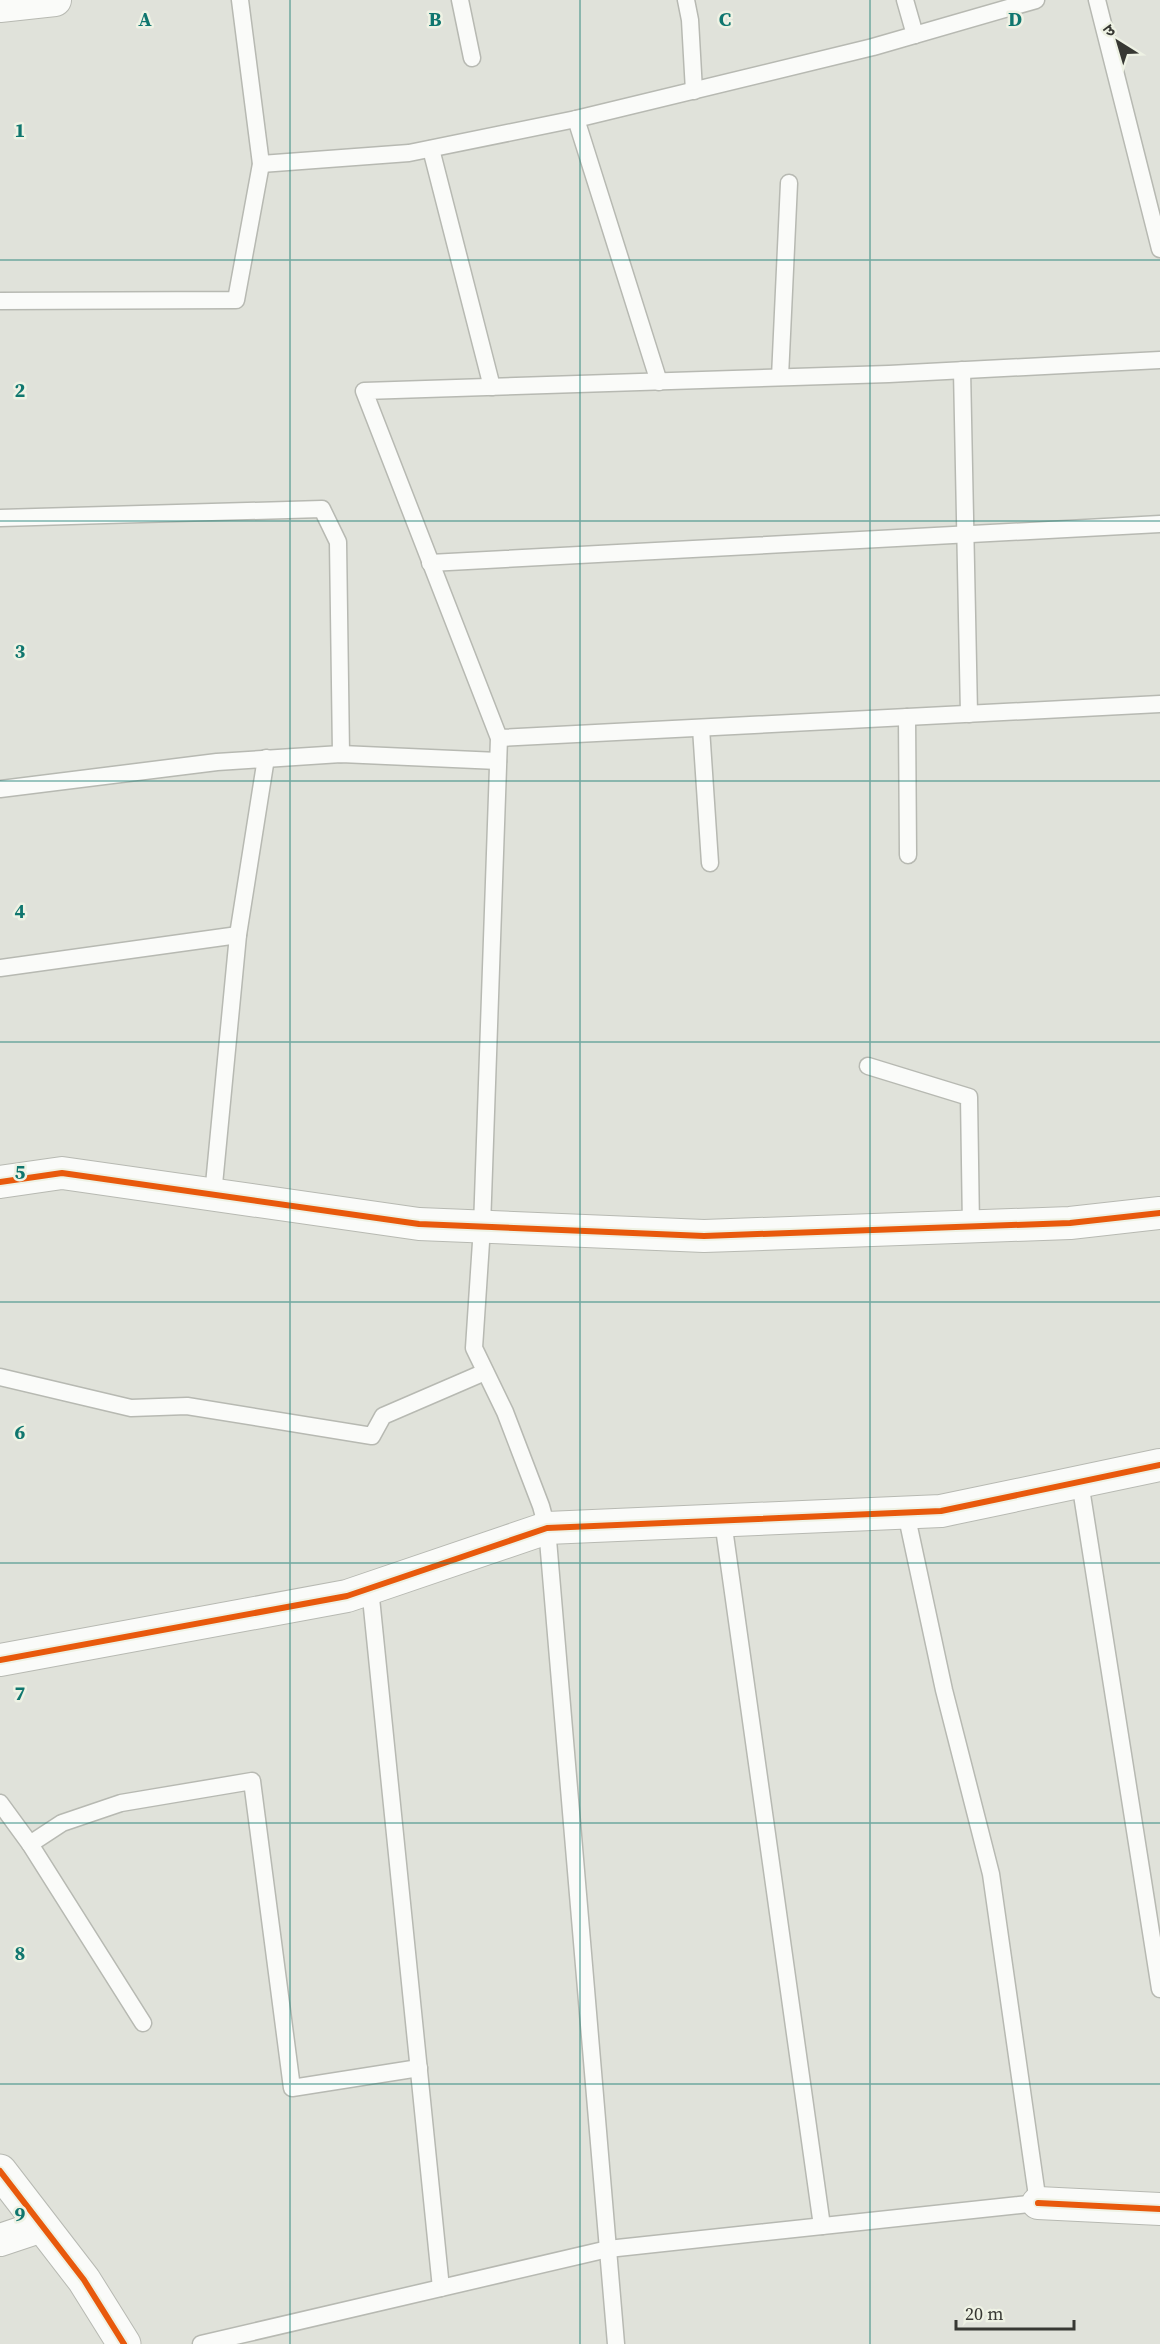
<svg xmlns="http://www.w3.org/2000/svg" width="1160" height="2344" viewBox="0 0 1160 2344" font-family="'Source Serif 4','Noto Sans Devanagari',serif">
<style>
.lines{fill:none;stroke-linecap:round;stroke-linejoin:round}
.service-casing{stroke:#b7b9b2;stroke-width:19}
.minor-casing{stroke:#b7b9b2;stroke-width:34}
.tertiary-casing{stroke:#b7b9b2;stroke-width:35}
.service{stroke:#fafbf9;stroke-width:16}
.minor{stroke:#fafbf9;stroke-width:32}
.tertiary{stroke:#fafbf9;stroke-width:33}
.cycleway-casing{stroke:#eef2e4;stroke-width:10}
.cycleway{stroke:#e8590c;stroke-width:6}
.grid{fill:none;stroke:#0f766e;stroke-width:1.5;stroke-opacity:0.55}
.grid-label{font-size:20px;text-anchor:middle;font-weight:bold;fill:#0f766e;stroke:#eef2e4;stroke-width:5;stroke-linejoin:round;paint-order:stroke}
</style>
<rect width="100%" height="100%" fill="#e0e2da"/>
<g class="lines">
<defs>
<g id="service">
<polyline points="460,0 472,58"/>
<polyline points="686,0 690,20 694,91"/>
<polyline points="905,0 915,35"/>
<polyline points="1097,0 1160,249"/>
<polyline points="576,119 659,382"/>
<polyline points="431,149 492,387"/>
<polyline points="261,164 409,153 576,119 873,47 1036,0"/>
<polyline points="0,301 236,300 261,164 240,0"/>
<polyline points="962,370 969,714"/>
<polyline points="780,377 789,183"/>
<polyline points="0,518 322,509 338,542 341,754"/>
<polyline points="430,563 1160,524"/>
<polyline points="907,717 908,855"/>
<polyline points="701,728 710,863"/>
<polyline points="499,738 1160,704"/>
<polyline points="0,789 217,762 341,754 498,761"/>
<polyline points="0,968 238,935"/>
<polyline points="868,1066 969,1097 971,1227"/>
<polyline points="213,1195 238,935 266,758"/>
<polyline points="0,1377 131,1408 187,1406 372,1436 383,1416 485,1372"/>
<polyline points="1080,1482 1160,1989"/>
<polyline points="723,1521 822,2226"/>
<polyline points="370,1588 441,2288"/>
<polyline points="0,1803 30,1844 143,2023"/>
<polyline points="30,1844 62,1823 121,1803 252,1781 292,2088 419,2068"/>
<polyline points="201,2344 608,2249 1038,2203 991,1874 944,1690 906,1513"/>
<polyline points="616,2344 547,1528 541,1506 505,1412 474,1348 482,1227 499,738 364,391 889,374 1160,360"/>
</g>
<g id="minor">
<polyline points="0,6 55,0"/>
<polyline points="0,1182 62,1173 419,1224 704,1236 1070,1223 1160,1213"/>
<polyline points="0,1660 347,1596 547,1528 941,1511 1160,1465"/>
<polyline points="1038,2203 1160,2209"/>
<polyline points="0,2240 42,2226"/>
</g>
<polyline id="tertiary" points="0,2171 84,2280 124,2344"/>
</defs>
<use href="#service" class="service-casing"/>
<use href="#minor" class="minor-casing"/>
<use href="#tertiary" class="tertiary-casing"/>
<use href="#service" class="service"/>
<use href="#minor" class="minor"/>
<use href="#tertiary" class="tertiary"/>
<defs>
<g id="cycleway">
<polyline points="0,1182 62,1173 419,1224 704,1236 1070,1223 1160,1213"/>
<polyline points="0,1660 347,1596 547,1528 941,1511 1160,1465"/>
<polyline points="0,2171 84,2280 124,2344"/>
<polyline points="1038,2203 1160,2209"/>
</g>
</defs>
<use href="#cycleway" class="cycleway-casing"/>
<use href="#cycleway" class="cycleway"/>
</g>
<path class="grid" d="M290 0V2344M580 0V2344M870 0V2344M0 260H1160M0 521H1160M0 781H1160M0 1042H1160M0 1302H1160M0 1563H1160M0 1823H1160M0 2084H1160"/>
<g class="grid-label">
<text x="145" y="26">A</text>
<text x="435" y="26">B</text>
<text x="725" y="26">C</text>
<text x="1015" y="26">D</text>
<text x="20" y="137">1</text>
<text x="20" y="397">2</text>
<text x="20" y="658">3</text>
<text x="20" y="918">4</text>
<text x="20" y="1179">5</text>
<text x="20" y="1439">6</text>
<text x="20" y="1700">7</text>
<text x="20" y="1960">8</text>
<text x="20" y="2221">9</text>
</g>
<g transform="translate(1118 42) rotate(323)" stroke="#eef2e4" stroke-width="4.5" paint-order="stroke">
<path d="M0-4.5L10 22L0 15L-10 22Z" fill="#373833"/>
<text y="-9" font-size="16" font-weight="bold" text-anchor="middle" fill="#373833">उ</text>
</g>
<path d="M956 2320v9h118v-9" fill="none" stroke="#373833" stroke-width="3"/>
<text x="965" y="2320" font-size="18" fill="#373833" stroke="#eef2e4" stroke-width="4.5" paint-order="stroke">20 m</text>
</svg>
